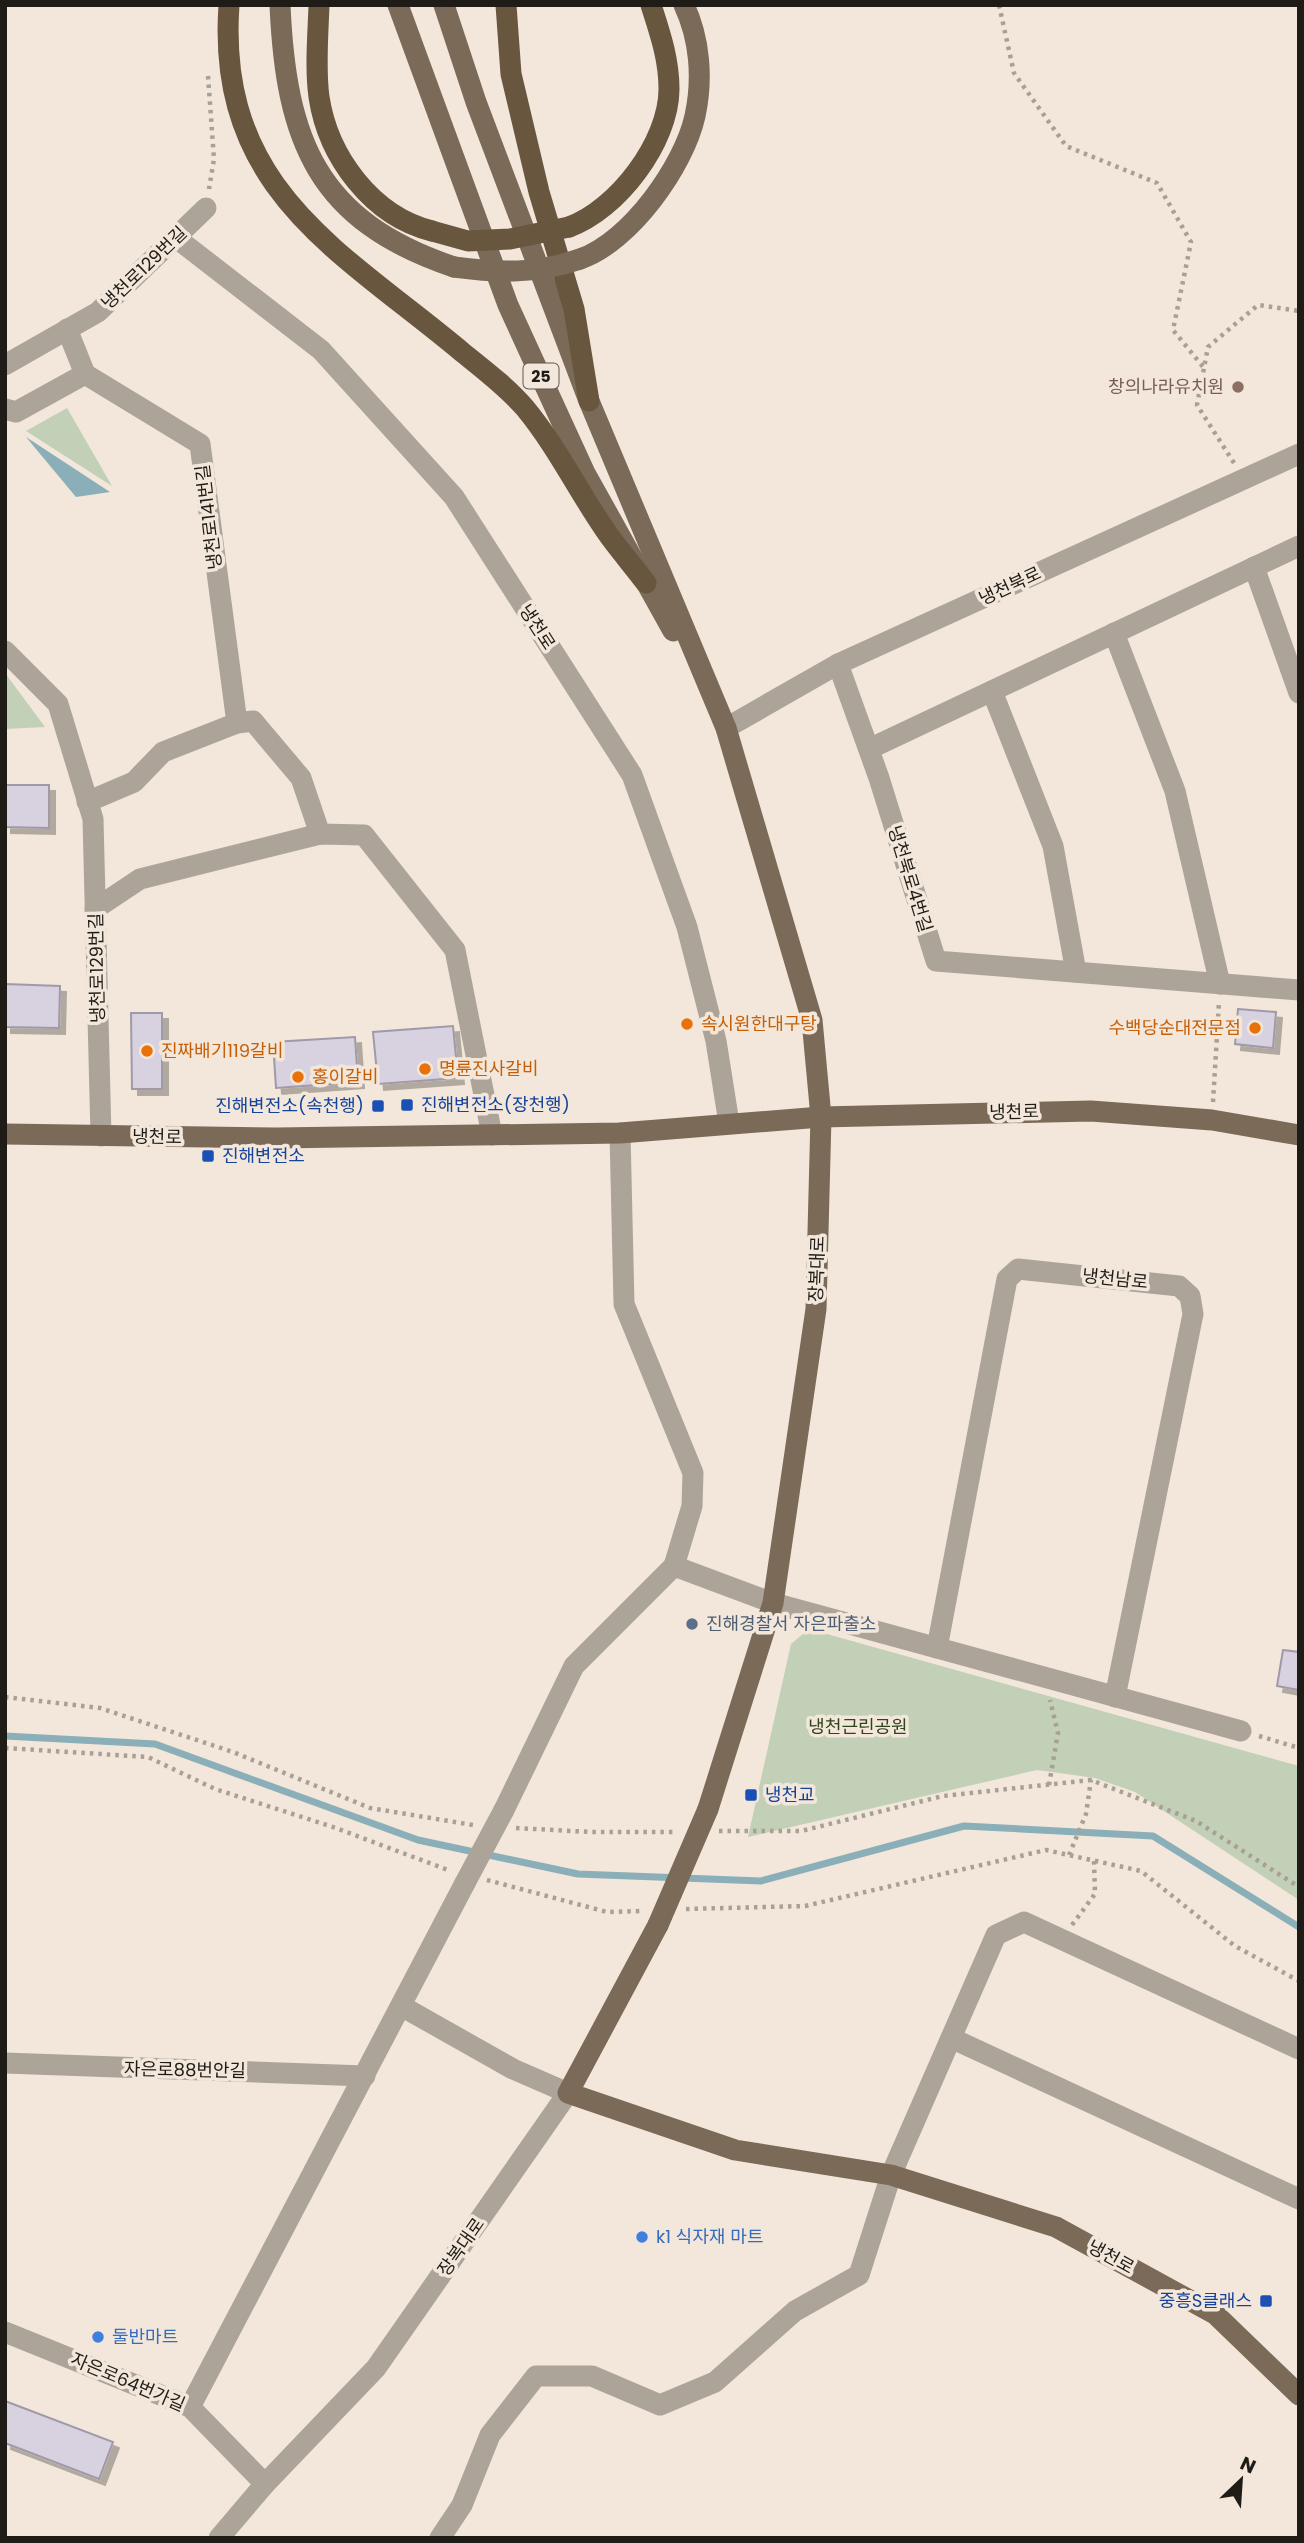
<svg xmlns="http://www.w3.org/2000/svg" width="1304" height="2543" viewBox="0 0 1304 2543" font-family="Poppins,'Noto Sans KR',sans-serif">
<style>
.green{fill:#c1d0b6}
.water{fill:#8aafb8}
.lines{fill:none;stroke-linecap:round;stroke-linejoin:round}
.stream{stroke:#8aafb8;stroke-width:7}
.building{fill:#d7d1e0;stroke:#a09aa8;stroke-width:2;filter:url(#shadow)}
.path{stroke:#a8a096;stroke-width:4.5;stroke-dasharray:3.5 5;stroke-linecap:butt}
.minor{stroke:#ada499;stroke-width:21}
.major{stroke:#7a6a57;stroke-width:21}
.highway{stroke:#68563f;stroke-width:21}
.minor-bridge{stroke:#ada499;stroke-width:21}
.major-bridge{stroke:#7a6a57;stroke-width:21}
.highway-bridge{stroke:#68563f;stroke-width:21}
.education-dot{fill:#8d6e63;stroke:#f2e7da;stroke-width:2.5}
.food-dot{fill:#e8710a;stroke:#f2e7da;stroke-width:2.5}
.transit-dot{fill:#1a4fb4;stroke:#f2e7da;stroke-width:2.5}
.service-dot{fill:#5c6f8a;stroke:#f2e7da;stroke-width:2.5}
.shop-dot{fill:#3f7fe0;stroke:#f2e7da;stroke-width:2.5}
.labels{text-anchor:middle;stroke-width:7;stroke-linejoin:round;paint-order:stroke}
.shield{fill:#f2e7da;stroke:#5e5952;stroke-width:2}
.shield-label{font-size:16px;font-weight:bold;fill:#1f1c17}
.street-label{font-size:18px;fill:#1f1c17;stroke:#f2e7da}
.education-label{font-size:18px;fill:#785e54;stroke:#f2e7da;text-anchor:end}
.food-label{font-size:18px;fill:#c56008;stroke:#f2e7da;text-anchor:start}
.transit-label{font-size:18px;fill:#164399;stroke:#f2e7da;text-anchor:start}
.service-label{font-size:18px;fill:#4e5e75;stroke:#f2e7da;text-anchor:start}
.park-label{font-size:18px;fill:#2e4419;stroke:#f2e7da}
.shop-label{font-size:18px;fill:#366cbe;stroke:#f2e7da;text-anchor:start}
</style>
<defs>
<filter id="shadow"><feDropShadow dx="6" dy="6" stdDeviation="0" flood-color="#0004"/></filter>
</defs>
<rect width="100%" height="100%" fill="#f2e7da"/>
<g class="green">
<polygon points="67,408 112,486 26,431"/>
<polygon points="5,673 45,727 5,729"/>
<polygon points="809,1629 1299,1766 1299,1900 1135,1792 1095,1778 1037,1770 748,1837 791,1644"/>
</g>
<polygon class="water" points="26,437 110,492 76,497"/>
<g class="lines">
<polyline class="stream" points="5,1736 155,1744 418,1840 578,1874 761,1881 964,1826 1153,1836 1299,1927"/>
</g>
<g class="building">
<polygon points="5,785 49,785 49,828 5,827"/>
<polygon points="5,984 60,986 59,1028 5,1027"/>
<polygon points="1238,1009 1276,1012 1273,1048 1235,1044"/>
<polygon points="131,1013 162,1013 162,1089 132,1089"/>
<polygon points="453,1026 458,1078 378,1084 373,1032"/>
<polygon points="355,1037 358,1082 276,1088 273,1042"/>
<polygon points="1283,1650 1299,1652 1299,1690 1277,1686"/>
<polygon points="5,2401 113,2442 99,2479 5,2443"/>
</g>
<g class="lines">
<g class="path">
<polyline points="999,5 1014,73 1066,146 1157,183 1191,242 1173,330 1204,368"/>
<polyline points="208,76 214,159 209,189"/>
<polyline points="1234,463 1197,405 1208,347 1258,305 1299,311"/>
<polyline points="1213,1102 1219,1002"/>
<polyline points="5,1697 100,1708 233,1752 370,1808 473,1825"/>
<polyline points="1259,1736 1299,1748"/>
<polyline points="5,1748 148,1757 215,1789 333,1827 448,1870"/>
<polyline points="1049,1785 1058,1733 1050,1700"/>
<polyline points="516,1828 591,1832 676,1832"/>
<polyline points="719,1831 801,1831 943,1796 1091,1780 1196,1821 1299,1887"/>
<polyline points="1069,1855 1086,1814 1091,1780"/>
<polyline points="487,1880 607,1912 642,1911"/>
<polyline points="686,1909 805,1906 1046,1850 1141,1871 1235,1946 1299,1981"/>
<polyline points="1072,1925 1095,1894 1094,1861"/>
</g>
<g class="minor">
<polyline points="175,237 321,350 454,497 632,775 687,927 716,1041 729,1123"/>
<polyline points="67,329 85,374"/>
<polyline points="5,365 98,312 206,208"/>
<polyline points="85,374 200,444 237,723"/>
<polyline points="5,409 16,412 85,374"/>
<polyline points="1254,567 1299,693"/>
<polyline points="1114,633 1175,791 1220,984"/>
<polyline points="5,651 58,704 93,819 101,1136"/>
<polyline points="838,664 879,778 936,961 1299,990"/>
<polyline points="992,691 1053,846 1076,972"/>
<polyline points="726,728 838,664 1299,454"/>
<polyline points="869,749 1299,546"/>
<polyline points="87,802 134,782 163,752 237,723 253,721 301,778 320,834"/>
<polyline points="95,909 140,879 320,834 364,835 455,950 492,1135"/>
<polyline points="620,1133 624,1304 693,1473 692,1506 674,1566"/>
<polyline points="937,1648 1007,1279 1018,1269 1179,1286 1190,1296 1193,1314 1115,1697"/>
<polyline points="504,1810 574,1666 674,1566 773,1603 1241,1731"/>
<polyline points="951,2038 1299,2199"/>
<polyline points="5,2063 365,2076"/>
<polyline points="5,2332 190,2407 265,2484"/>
<polyline points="190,2407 465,1883"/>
<polyline points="219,2538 265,2484 376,2368 568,2093 513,2069 403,2007"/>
<polyline points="440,2538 462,2505 490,2435 536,2376 592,2376 660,2405 715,2382 795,2311 859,2275 891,2175 996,1935 1024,1922 1299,2049"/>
</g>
<g class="major">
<path d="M280 5C286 141 317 221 454 267"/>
<polyline points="398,5 508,305 585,473 673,631"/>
<polyline points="444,5 476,102 589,401 726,728 812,1020 821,1117 816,1309 773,1603 708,1809"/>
<path d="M580 259C630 242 684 166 695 116 703 79 700 39 684 5"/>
<polyline points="5,1134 277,1138 620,1133 821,1117 1091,1111 1212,1120 1299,1135"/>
<polyline points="658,1925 568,2093 735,2150 891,2175 1056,2227 1215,2314 1299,2395"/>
</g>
<g class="highway">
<path d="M229 5C216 190 340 250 462 352 483 369 507 387 525 408 558 448 580 495 610 537 621 552 634 567 646 583"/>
<path d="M319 5C318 35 315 68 319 97 328 157 372 216 432 231"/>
<polyline points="506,5 511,74 539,192 574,309 589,401"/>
<path d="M569 227C617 210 669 142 669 89 669 59 660 33 651 5"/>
</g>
<polyline class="minor-bridge" points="465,1883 504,1810"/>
<g class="major-bridge">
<path d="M454 267C499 273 537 274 580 259"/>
<polyline points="658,1925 708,1809"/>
</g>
<polyline class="highway-bridge" points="432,231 468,241 510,239 569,227"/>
</g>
<circle class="education-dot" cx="1238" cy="387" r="7"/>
<g class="food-dot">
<circle cx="687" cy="1024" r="7"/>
<circle cx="1255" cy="1028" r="7"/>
<circle cx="147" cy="1051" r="7"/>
<circle cx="425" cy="1069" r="7"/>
<circle cx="298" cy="1077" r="7"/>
</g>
<g class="transit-dot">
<rect x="400" y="1098" width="14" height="14" rx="3.5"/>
<rect x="371" y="1099" width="14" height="14" rx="3.5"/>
<rect x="201" y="1149" width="14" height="14" rx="3.5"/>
<rect x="744" y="1788" width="14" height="14" rx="3.5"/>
<rect x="1259" y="2294" width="14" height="14" rx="3.5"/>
</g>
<circle class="service-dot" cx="692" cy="1624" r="7"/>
<g class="shop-dot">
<circle cx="642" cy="2237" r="7"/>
<circle cx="98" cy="2337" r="7"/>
</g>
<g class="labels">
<rect class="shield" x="523.5" y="363.5" width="35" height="25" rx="5"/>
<g class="shield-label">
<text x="541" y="382">25</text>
</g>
<g class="street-label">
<text transform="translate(144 268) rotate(-44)" y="6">냉천로129번길</text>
<text transform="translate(209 517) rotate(-97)" y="6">냉천로141번길</text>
<text transform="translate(1010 586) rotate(-25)" y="6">냉천북로</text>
<text transform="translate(537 627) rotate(57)" y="6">냉천로</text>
<text transform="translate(910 879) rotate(73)" y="6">냉천북로4번길</text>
<text transform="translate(97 968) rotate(-91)" y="6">냉천로129번길</text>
<text transform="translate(1014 1112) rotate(-1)" y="6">냉천로</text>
<text transform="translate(157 1137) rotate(1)" y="6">냉천로</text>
<text transform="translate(817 1269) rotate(-88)" y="6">장복대로</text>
<text transform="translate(1115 1279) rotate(6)" y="6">냉천남로</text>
<text transform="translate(185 2070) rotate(1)" y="6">자은로88번안길</text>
<text transform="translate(461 2247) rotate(-55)" y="6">장복대로</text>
<text transform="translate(1111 2257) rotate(29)" y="6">냉천로</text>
<text transform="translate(128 2382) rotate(23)" y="6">자은로64번가길</text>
</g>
<g class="education-label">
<text x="1224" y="393">창의나라유치원</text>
</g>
<g class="food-label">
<text x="701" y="1030">속시원한대구탕</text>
<text x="1241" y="1034" text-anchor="end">수백당순대전문점</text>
<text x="161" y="1057">진짜배기119갈비</text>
<text x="439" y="1075">명륜진사갈비</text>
<text x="312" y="1083">홍이갈비</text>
</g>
<g class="transit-label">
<text x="421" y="1111">진해변전소(장천행)</text>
<text x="364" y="1112" text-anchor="end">진해변전소(속천행)</text>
<text x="222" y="1162">진해변전소</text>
<text x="765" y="1801">냉천교</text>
<text x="1252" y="2307" text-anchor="end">중흥S클래스</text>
</g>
<g class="service-label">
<text x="706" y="1630">진해경찰서 자은파출소</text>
</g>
<g class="park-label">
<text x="858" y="1733">냉천근린공원</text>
</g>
<g class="shop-label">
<text x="656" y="2243">k1 식자재 마트</text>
<text x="112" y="2343">둘반마트</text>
</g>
</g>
<rect width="1304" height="2543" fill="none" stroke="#1f1c17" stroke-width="14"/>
<g transform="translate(1241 2480) rotate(25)" stroke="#f2e7da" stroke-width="5" paint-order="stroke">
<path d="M0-5L12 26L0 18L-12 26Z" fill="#1f1c17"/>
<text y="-10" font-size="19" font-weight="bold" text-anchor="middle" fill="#1f1c17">N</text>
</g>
</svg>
